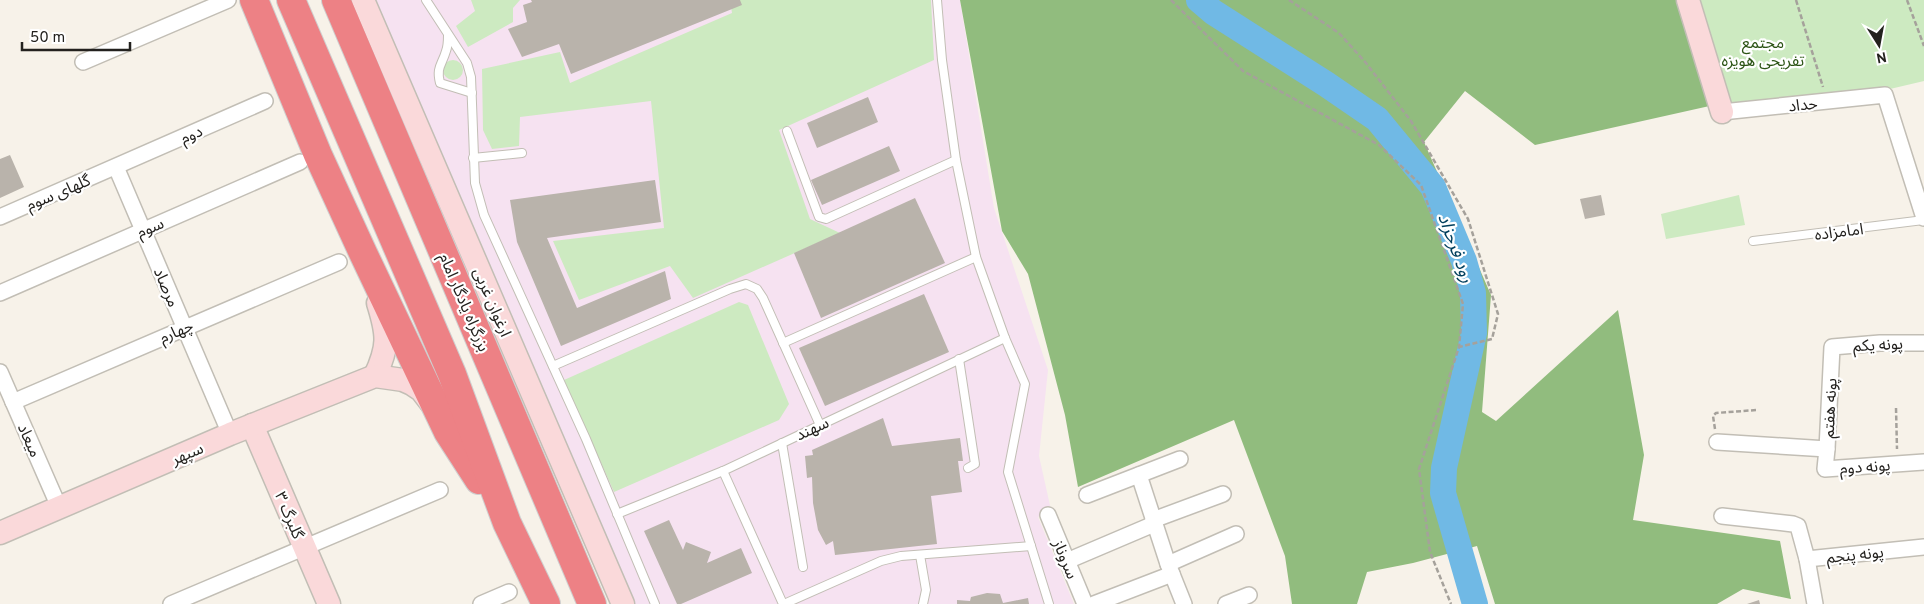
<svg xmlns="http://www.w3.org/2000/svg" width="1924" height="604" viewBox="0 0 1924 604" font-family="Overpass,'Noto Sans Arabic',sans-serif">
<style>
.education{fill:#f6e2f1}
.green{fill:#cdeac1}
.forest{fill:#91bc7e}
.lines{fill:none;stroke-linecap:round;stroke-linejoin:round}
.river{stroke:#70b9e5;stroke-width:26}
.building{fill:#b9b3ab}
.lane-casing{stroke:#c2beb5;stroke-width:10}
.street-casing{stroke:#c2beb5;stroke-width:18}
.secondary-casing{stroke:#c2beb5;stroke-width:25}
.highway-casing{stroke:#cfcece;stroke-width:30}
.path{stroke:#a5a19b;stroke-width:2.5;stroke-dasharray:5 2.5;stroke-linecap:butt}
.lane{stroke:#fff;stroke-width:8}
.street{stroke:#fff;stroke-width:15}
.secondary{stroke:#fad9da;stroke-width:22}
.highway{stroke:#ed8185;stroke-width:28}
.labels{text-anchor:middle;stroke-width:4.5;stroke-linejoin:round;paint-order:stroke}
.park-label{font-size:16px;fill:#2c5415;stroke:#fff}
.street-label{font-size:16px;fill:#23211e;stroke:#fff}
.water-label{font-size:18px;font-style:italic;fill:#003e5c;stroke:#fff}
</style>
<rect width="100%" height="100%" fill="#f7f2e9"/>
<polygon class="education" points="371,0 960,0 994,208 1048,370 1039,456 1051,510 1038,517 1074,604 634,604"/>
<g class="green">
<polygon points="471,0 520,0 513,8 513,22 468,47 456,26 475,11"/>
<polygon points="730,0 931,0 934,60 779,130 810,219 840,233 693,298 670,266 579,300 553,241 664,228 651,101 520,117 519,146 492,149 483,130 482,69 560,52 570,83 732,13"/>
<polygon points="1697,0 1924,0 1924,81 1890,89 1736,106 1721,96"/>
<circle cx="453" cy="70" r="10"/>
<polygon points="1739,195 1745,225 1666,239 1661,214"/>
<polygon points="739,302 748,305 789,404 779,420 614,492 564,380"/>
</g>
<polygon class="forest" points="960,0 1680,0 1714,105 1535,145 1465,91 1424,142 1491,295 1482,412 1496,421 1618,310 1644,455 1633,520 1780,541 1791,599 1743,589 1717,604 1495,604 1477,546 1413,563 1367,572 1357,604 1292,604 1285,556 1234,420 1078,487 1065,415 1028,274 1002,231"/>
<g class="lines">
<polyline class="river" points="1199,0 1213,12 1326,84 1377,119 1433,187 1464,261 1473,293 1474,333 1444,468 1443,493 1475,604"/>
</g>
<g class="building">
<polygon points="531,0 740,0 742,5 571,74 559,44 522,57 508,29 527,22 523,5 532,2"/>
<polygon points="868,97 878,122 817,148 807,123"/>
<polygon points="889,146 900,171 822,205 811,180"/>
<polygon points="10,155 24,187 0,198 0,159"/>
<polygon points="655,180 661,222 547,238 577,308 665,271 671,299 561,346 517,242 510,200"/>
<polygon points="1601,195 1605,215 1585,219 1580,199"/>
<polygon points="915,198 945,263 821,318 794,253"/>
<polygon points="924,294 949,352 825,406 799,348"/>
<polygon points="883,418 892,446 960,438 963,461 958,461 962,492 931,496 937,544 835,555 833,541 826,545 818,530 813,503 812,477 807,478 805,456 813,455 812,450"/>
<polygon points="669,520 683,550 686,542 711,552 707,563 741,548 752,573 681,604 677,604 644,531"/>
<polygon points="987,593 1000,594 1003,603 1028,598 1029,604 957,604 957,600 970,601 971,597"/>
<polygon points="1759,600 1760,604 1747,604"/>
</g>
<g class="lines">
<defs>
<g id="lane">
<polyline points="426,0 467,63 471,77 475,183 484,215 586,439 655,604"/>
<polyline points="937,0 942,60 956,160 976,257 1005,338 1025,384 1008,472 1049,604"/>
<path d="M448 35C448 40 448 46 446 51 442 65 436 67 440 83L472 93"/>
<polyline points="787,131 819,217 826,219 956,160"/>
<polyline points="473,158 522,153"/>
<polyline points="1753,241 1924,220"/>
<polyline points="783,343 976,257"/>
<polyline points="959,359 975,464 968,468"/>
<polyline points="553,366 730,289 746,284 757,289 763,298 820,425"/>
<polyline points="782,443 803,567"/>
<polyline points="723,471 783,604"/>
<polyline points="617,514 723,471 1005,338"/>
<polyline points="920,555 926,590 923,604"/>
<polyline points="784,604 881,561 901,556 1031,546"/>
</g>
<g id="street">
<polyline points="83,62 228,0"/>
<polyline points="1722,112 1885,95 1924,218"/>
<polyline points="116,167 230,434"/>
<polyline points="0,217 265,101"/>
<polyline points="0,293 300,162"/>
<polyline points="0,372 59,507"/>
<polyline points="13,402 339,262"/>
<polyline points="1717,442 1827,449 1832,347 1880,343 1924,343"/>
<polyline points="1827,449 1825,469 1924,462"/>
<polyline points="1139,475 1168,564 1184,604"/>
<polyline points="1087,495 1180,459"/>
<polyline points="1048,515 1085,604"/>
<polyline points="1722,516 1793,524 1798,526 1807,559 1815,604"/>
<polyline points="1153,520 1223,494"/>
<polyline points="1807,559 1924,547"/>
<polyline points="1067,561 1154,524"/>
<polyline points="1168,564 1236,534"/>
<polyline points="171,604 440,490"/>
<polyline points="481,604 509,592"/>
<polyline points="1094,604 1172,574"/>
<polyline points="1226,604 1249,595"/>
</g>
<g id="secondary">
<polyline points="363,0 623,604"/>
<polyline points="1688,0 1722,112"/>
<path d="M375 376C389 346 388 335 378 303"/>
<polyline points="252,425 329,604"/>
<polyline points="0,533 230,434 375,376 403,380 412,384 421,390 431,403"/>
</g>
<g id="highway">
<polyline points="254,0 318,155 363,253 448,432 479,480"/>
<polyline points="291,0 452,374 507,523 546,604"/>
<polyline points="336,0 592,604"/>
</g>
</defs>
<use href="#lane" class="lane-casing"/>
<use href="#street" class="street-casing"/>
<use href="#secondary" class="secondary-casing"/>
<use href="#highway" class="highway-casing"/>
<g class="path">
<polyline points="1171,0 1243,71 1379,145 1421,185 1463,304 1459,347 1419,469 1430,552 1451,604"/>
<polyline points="1289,0 1339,33 1366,63 1411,121 1468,219 1498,314 1492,339 1459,347"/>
<polyline points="1796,0 1823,87"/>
<polyline points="1907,0 1924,46"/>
<polyline points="1896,408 1897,449"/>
<polyline points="1715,429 1713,416 1716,413 1757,410"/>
</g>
<use href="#lane" class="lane"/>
<use href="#street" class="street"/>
<use href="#secondary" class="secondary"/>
<use href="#highway" class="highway"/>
</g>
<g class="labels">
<g class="park-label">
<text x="1763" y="48">مجتمع<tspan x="1763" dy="18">تفریحی هویزه</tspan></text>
</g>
<g class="street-label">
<text transform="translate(1803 104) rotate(-6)" y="6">حداد</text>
<text transform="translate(191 134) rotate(-24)" y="6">دوم</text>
<text transform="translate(58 192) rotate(-23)" y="6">گلهای سوم</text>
<text transform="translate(150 227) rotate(-23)" y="6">سوم</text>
<text transform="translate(1839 231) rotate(-7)" y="6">امامزاده</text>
<text transform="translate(167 287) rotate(67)" y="6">مرصاد</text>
<text transform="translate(465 302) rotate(67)" y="6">بزرگراه یادگار امام</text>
<text transform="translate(493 302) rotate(67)" y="6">ارغوان غربی</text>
<text transform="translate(176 331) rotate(-23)" y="6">چهارم</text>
<text transform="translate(1878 344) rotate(-3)" y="6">پونه یکم</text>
<text transform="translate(1829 408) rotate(-87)" y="6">پونه هفتم</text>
<text transform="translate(812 428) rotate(-25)" y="6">سهند</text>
<text transform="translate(30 440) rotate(66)" y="6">میعاد</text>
<text transform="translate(187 453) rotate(-23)" y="6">سپهر</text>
<text transform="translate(1865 466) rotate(-4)" y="6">پونه دوم</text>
<text transform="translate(290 515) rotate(67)" y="6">گلبرگ ۳</text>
<text transform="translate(1855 554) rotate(-6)" y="6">پونه پنجم</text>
<text transform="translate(1066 559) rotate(68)" y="6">سروناز</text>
</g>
<g class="water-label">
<text transform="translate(1456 248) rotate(70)" y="6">رود فرحزاد</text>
</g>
</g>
<g transform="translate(1879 45) rotate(169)" stroke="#ffffff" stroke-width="4" paint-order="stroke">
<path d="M0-4L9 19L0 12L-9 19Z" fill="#23211e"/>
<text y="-8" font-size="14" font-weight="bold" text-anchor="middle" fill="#23211e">N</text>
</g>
<path d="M22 42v8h108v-8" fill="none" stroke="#23211e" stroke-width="2.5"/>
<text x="30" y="42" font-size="15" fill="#23211e" stroke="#ffffff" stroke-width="4" paint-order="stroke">50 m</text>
</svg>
